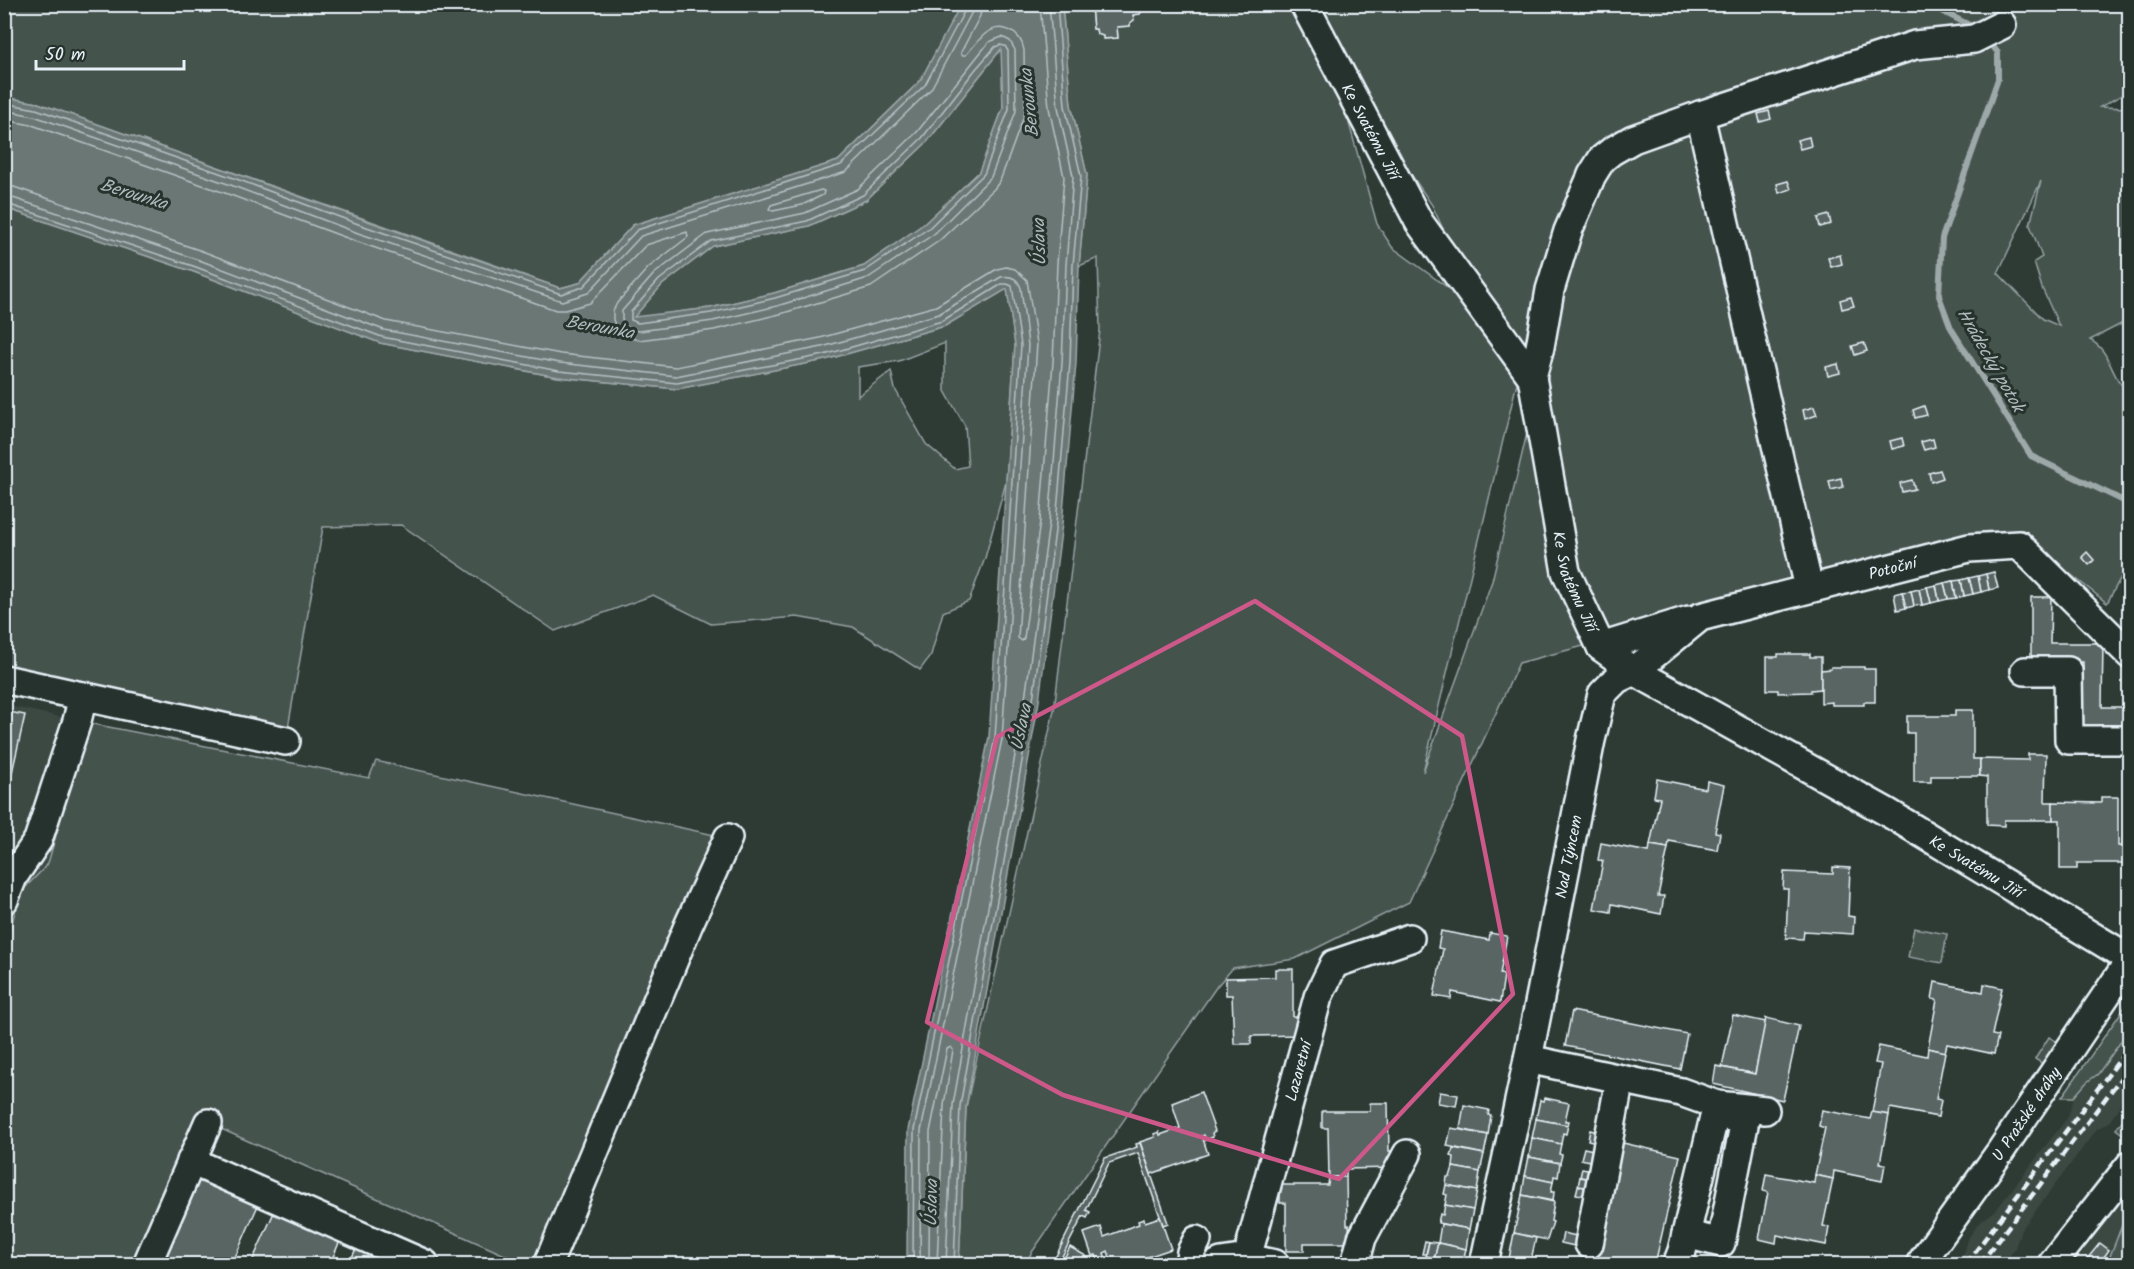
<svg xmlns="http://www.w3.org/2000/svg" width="2134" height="1269" viewBox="0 0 2134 1269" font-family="Kalam,sans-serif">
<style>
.built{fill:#3b4843}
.green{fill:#45524e;stroke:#96a2a3;stroke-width:1.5;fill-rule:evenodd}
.water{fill:#6b7775;stroke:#9da8a9;stroke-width:1.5;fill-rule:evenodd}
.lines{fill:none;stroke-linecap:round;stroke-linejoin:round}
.shore{stroke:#b6c0c4;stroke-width:1.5}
.stream{stroke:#9da8a9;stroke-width:6}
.building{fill:#596563;stroke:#e8f1f8;stroke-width:1.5}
.minor-casing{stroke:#e8f1f8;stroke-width:32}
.minor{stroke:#26332d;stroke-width:27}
.rail{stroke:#e8f1f8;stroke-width:4.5;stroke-dasharray:9 4.5;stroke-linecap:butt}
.marked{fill:none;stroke:#cd598a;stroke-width:4.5;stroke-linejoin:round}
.labels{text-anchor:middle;stroke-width:6;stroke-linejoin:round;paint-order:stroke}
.street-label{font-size:16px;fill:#e8f1f8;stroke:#26332d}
.water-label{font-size:18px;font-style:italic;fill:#b0babd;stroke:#26332d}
</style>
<rect width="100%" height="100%" fill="#2e3b35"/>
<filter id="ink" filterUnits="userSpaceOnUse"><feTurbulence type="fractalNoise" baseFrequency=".0167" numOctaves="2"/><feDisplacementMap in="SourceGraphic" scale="12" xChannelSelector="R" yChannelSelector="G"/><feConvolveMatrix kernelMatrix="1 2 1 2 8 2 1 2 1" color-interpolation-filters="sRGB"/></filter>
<g filter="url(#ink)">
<g class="built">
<polygon points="5,705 88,723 49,860 47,865 20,893 5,936"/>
<polygon points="2129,1030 2129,1084 2124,1090 2120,1107 2109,1122 2097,1129 2021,1230 2015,1248 2005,1262 2002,1264 1955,1264 1964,1253 1969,1237 1979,1223 1996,1210 2068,1117 2074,1097 2087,1082 2098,1074"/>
<polygon points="2129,1190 2129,1264 2074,1264"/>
</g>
<g class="green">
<path d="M1144 4 2129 5V91L2100 107 2129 108V320L2090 340C2112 351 2109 377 2129 392V562L2107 603 2064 569 2009 533 1613 638 1576 565 1549 399 1546 355 1553 308 1610 143 1527 344 1493 311 1450 244 1432 205 1330 55 1377 224 1392 247 1466 301 1519 374 1423 772 1492 581 1527 433 1536 428 1591 644 1519 663 1409 902 1295 959 1233 968 1217 986 1030 1255V1264H959L966 1107 1054 710 1100 330 1098 258 1079 266 1087 175 1071 105 1062 5H1091L1093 29H1096L1097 34 1103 36 1104 39 1118 38 1117 27 1130 26V23L1134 20 1133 15 1145 6ZM2041 181 2030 225 2042 257 2034 262 2042 288 2059 326 2043 319 1998 273Z"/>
<path d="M4 5H961L920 81 838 161 633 225 579 283 560 288C386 228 212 164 38 103L5 97Z"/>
<polygon points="1002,48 1003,108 979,172 925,223 864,266 774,293 710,308 633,318 662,285 713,246 809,226 866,200 927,142"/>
<path d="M5 208 194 272 380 343 558 377 677 389 825 360 945 326 1007 288 1015 345 1006 482 985 558 969 601 943 612 931 655 920 670 853 627 797 617 711 624 653 595 555 631 401 525 323 527 288 728 5 665ZM945 343V391L965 426 968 466 955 469 926 444 895 389 891 371 858 396V367L899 361Z"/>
<polygon points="88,723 369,778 376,761 728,838 539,1264 516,1260 219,1128 148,1264 5,1264 5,949 20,893 47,865 49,860"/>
<polygon points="1914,928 1947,934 1942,963 1908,957"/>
<polygon points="2129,1001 2129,1030 2098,1074 2087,1082 2074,1097 2062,1097"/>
<polygon points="2049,1037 2061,1044 2046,1066 2035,1059"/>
<polygon points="2129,1111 2128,1122 2129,1139 2116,1129"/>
<polygon points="2129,1207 2129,1264 2107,1264"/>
</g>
<path class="water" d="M961 4 1062 5 1071 105 1087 175 1079 266 1076 363 1062 524 1039 701 966 1107 959 1264H907L908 1130 989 737 1015 345 1007 289 945 326 825 360 677 389 558 377 380 343 194 272 5 208 4 97 38 103C212 164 385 229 560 288L579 283 633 225 838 161 920 81ZM1001 49 1003 108 979 172 925 223 864 266 774 293 710 308 634 317 662 285 713 246 809 226 866 200 927 142Z"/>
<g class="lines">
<g class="shore">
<polygon points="1002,37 1010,41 1015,50 1016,111 991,177 934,234 868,278 777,306 713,321 639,331 631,330 625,325 622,319 622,311 654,274 707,234 805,213 858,189 917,132 989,42"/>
<polygon points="1000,45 1005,46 1008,51 1009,109 984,174 929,228 865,271 775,298 711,313 638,323 631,320 631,312 659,280 711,241 807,221 863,195 922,138 975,70 995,47"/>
<polyline points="4,103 36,109 231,177 361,225 561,294 583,287 637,230 841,165 925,85 965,10 965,4"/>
<polyline points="4,110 34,116 228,184 358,233 562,301 588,293 641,236 846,172 931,89 972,12 973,4"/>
<path d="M4 120 32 125 225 193 355 241 556 310H565L590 303 646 245 687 232 688 237 648 268 617 303 613 311V320L617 329 623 336 639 340 714 330 780 314 871 287 939 241 994 189 1000 181 1025 113 1024 50C1021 32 1001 21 985 34 978 40 972 48 966 55H962L961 52 980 16 982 4"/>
<polyline points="4,186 14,187 202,251 386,321 561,354 676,367 820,338 936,306 997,269 1006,267 1015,269 1027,280 1037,343 1018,638 1022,641 1024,638 1040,521 1053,362 1057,264 1064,177 1049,108 1040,4"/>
<polygon points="821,190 824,191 823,195 802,205 773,211 769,209 771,205"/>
<path d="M4 195 199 260 384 330 560 363 676 376 822 347 939 314 1001 277C1011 275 1018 279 1021 288L1028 345 1002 739 921 1131 920 1264"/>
<polyline points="4,203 196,267 382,337 559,371 677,383 824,355 942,321 1002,284 1007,284 1012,286 1021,345 995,738 914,1130 913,1264"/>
<polyline points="929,1264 930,1132 947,1049 951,1047 953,1050 944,1105 937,1264"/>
<polyline points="946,1264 953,1105 1025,699 1049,523 1062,363 1066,265 1073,176 1058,107 1049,4"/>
<polyline points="954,1264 960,1106 1033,700 1056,523 1070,363 1073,265 1081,176 1065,106 1057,4"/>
</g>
<g class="stream">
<polyline points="1928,4 1977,29"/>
<polyline points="1988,40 1998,53 1998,79 1942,238 1939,296 1951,328 2031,456 2130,504"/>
</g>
</g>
<g class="building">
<polygon points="1091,4 1144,4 1145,6 1140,14 1133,15 1134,20 1130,23 1130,26 1117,27 1118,38 1103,39 1103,36 1097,34 1096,29 1093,29"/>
<polygon points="1769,111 1771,119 1760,122 1758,114"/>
<polygon points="1809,137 1811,146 1800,149 1797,140"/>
<polygon points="1788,181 1791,189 1779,193 1777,184"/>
<polygon points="1829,215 1831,224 1820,227 1818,218"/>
<polygon points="1840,255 1842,264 1831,267 1828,258"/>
<polygon points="1851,297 1854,306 1842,309 1840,300"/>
<polygon points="1864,343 1867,351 1855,355 1852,346"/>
<polygon points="1838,364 1840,373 1828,376 1826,367"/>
<polygon points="1924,406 1927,415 1915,418 1913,410"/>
<polygon points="1814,407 1817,415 1805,419 1803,410"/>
<polygon points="1902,438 1904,446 1892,449 1890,441"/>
<polygon points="1933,439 1935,447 1924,450 1921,442"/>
<polygon points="1940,470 1943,478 1931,482 1929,473"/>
<polygon points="1841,478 1843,487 1831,490 1829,481"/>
<polygon points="1912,480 1915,489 1902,492 1900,483"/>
<polygon points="2087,552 2094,560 2089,565 2082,557"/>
<polygon points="1994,572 1998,588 1989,590 1986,574"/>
<polygon points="1986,574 1989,590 1981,592 1978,576"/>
<polygon points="1978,576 1981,592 1973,594 1969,578"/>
<polygon points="1969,578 1973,594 1964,596 1961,580"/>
<polygon points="1961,580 1964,596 1956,598 1953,581"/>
<polygon points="1953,581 1956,598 1948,599 1944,583"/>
<polygon points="1944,583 1948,599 1939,601 1936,585"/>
<polygon points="1936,585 1939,601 1931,603 1927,587"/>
<polygon points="1927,587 1931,603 1922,605 1919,589"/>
<polygon points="1919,589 1922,605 1914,606 1911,591"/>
<polygon points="1911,591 1914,606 1906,608 1902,592"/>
<polygon points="1902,592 1906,608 1897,610 1894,594"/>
<polygon points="2031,597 2051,597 2050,643 2103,643 2102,707 2130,707 2130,726 2083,726 2083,662 2031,661"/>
<polygon points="1778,654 1810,654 1810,657 1821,657 1821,689 1811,690 1811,692 1778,693 1778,690 1767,690 1767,657 1778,657"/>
<polygon points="1831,667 1864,667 1864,669 1875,669 1875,702 1864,702 1864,705 1832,705 1832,702 1821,703 1821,670 1831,669"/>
<polygon points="1955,710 1973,710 1973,759 1980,759 1980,776 1931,776 1931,782 1914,782 1914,733 1907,733 1907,716 1955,716"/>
<polygon points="4,711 25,715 4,808"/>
<polygon points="2028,754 2046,754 2045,802 2053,802 2053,820 2004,820 2004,826 1987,825 1987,777 1980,776 1980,759 2028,760"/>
<polygon points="1657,779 1706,789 1707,781 1724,785 1715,832 1720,833 1717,850 1669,841 1668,848 1650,845 1660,798 1654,797"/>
<polygon points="2101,797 2118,797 2118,846 2126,846 2126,863 2077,863 2077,869 2060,869 2060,820 2053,820 2053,802 2101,803"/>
<polygon points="1601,843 1649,852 1650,845 1668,848 1658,896 1664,896 1661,914 1612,904 1611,912 1594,909 1603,861 1598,860"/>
<polygon points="1833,867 1850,868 1848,916 1854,917 1853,934 1804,931 1803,939 1786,938 1788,889 1783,889 1784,872 1833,874"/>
<polygon points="1441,931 1489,940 1490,933 1507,936 1500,974 1504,975 1500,1002 1452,992 1451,999 1434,996 1443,949 1438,948"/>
<polygon points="1275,969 1293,969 1293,1017 1299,1017 1299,1035 1251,1036 1251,1044 1234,1044 1232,995 1226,995 1226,978 1275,977"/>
<polygon points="1935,982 1983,992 1984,984 2002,988 1992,1035 1998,1036 1994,1054 1947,1044 1945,1052 1928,1048 1937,1000 1932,999"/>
<polygon points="1572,1011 1687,1034 1680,1069 1565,1046"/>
<polygon points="1733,1015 1766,1022 1755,1074 1722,1067"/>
<polygon points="1766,1018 1799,1026 1783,1100 1713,1084 1716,1066 1755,1074"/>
<polygon points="1879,1046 1927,1056 1928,1048 1945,1052 1936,1099 1941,1100 1938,1117 1890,1108 1889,1115 1872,1112 1881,1064 1875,1063"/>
<polygon points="1201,1092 1215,1131 1212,1133 1213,1137 1206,1140 1204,1135 1202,1136 1208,1154 1151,1174 1140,1142 1155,1137 1154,1134 1159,1132 1160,1135 1180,1128 1172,1103"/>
<polygon points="1440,1092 1458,1095 1456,1106 1438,1103"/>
<polygon points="1545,1098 1569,1103 1565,1121 1569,1121 1568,1125 1536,1119 1540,1100 1544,1101"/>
<polygon points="1370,1103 1388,1103 1389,1151 1391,1151 1391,1168 1346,1169 1346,1177 1329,1177 1328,1128 1322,1128 1322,1111 1370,1111"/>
<polygon points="1464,1105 1489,1110 1488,1115 1491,1115 1488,1135 1460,1129"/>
<polygon points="1822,1110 1870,1119 1872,1112 1889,1115 1880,1163 1885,1164 1882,1181 1834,1171 1833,1179 1815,1175 1825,1128 1819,1126"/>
<polygon points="1536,1119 1568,1125 1566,1134 1563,1133 1561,1144 1532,1138"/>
<polygon points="1451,1128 1488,1135 1484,1154 1447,1146"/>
<polygon points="1590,1130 1608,1134 1605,1144 1588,1140"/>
<polygon points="1532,1138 1561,1144 1559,1154 1562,1155 1560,1163 1529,1157"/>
<polygon points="1140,1143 1168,1223 1163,1225 1138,1153 1109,1163 1086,1210 1090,1212 1087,1218 1083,1216 1058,1264 1052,1264 1105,1158 1137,1147 1136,1144"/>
<polygon points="1623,1143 1680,1156 1655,1264 1595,1264"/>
<polygon points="1453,1148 1484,1154 1480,1172 1453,1167 1454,1157 1451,1156"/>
<polygon points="1584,1148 1603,1152 1601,1164 1581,1159"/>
<polygon points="1529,1157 1560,1163 1558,1177 1554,1176 1553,1182 1525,1176"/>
<polygon points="1453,1167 1480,1172 1477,1191 1446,1185 1447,1177 1450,1177"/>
<polygon points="1582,1168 1598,1171 1597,1180 1580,1177"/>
<polygon points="193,1172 260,1201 232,1264 153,1264"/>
<polygon points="1766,1174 1814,1183 1815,1175 1833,1179 1823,1226 1829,1227 1826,1245 1777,1235 1776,1243 1759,1239 1768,1192 1763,1191"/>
<polygon points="1525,1176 1553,1182 1551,1192 1554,1192 1553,1201 1522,1195"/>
<polygon points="1329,1177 1346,1177 1347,1225 1349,1225 1350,1243 1304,1243 1304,1251 1286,1251 1286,1203 1280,1203 1280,1185 1328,1185"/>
<polygon points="1580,1177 1597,1180 1595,1189 1578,1186"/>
<polygon points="1446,1185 1477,1191 1473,1210 1445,1205 1447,1195 1444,1194"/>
<polygon points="1578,1186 1595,1189 1593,1197 1576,1194"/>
<polygon points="1522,1195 1554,1202 1551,1221 1553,1222 1547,1240 1514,1233"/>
<polygon points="1445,1205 1473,1210 1469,1229 1438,1223 1440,1214 1443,1215"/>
<polygon points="276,1208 342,1236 330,1264 251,1264"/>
<polygon points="1160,1217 1171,1249 1127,1264 1112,1264 1108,1251 1104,1253 1107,1261 1099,1264 1096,1255 1092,1256 1084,1233 1101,1227 1104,1237 1139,1224 1138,1221 1144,1219 1145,1222"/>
<polygon points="1441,1224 1469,1229 1466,1249 1438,1243"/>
<polygon points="1514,1233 1536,1238 1530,1264 1508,1264"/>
<polygon points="1563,1233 1581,1237 1579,1247 1561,1243"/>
<polygon points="1425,1241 1429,1242 1426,1254 1422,1254"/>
<polygon points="1429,1242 1438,1243 1435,1258 1426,1256"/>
<polygon points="1438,1243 1466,1249 1462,1264 1433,1264"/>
<polygon points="2100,1243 2109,1250 2099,1264 2083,1264"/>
<polygon points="358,1244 405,1264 349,1264"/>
<polygon points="1070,1247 1086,1256 1083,1264 1084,1264 1061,1264"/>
</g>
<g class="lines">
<defs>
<g id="minor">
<path id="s1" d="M1304 4 1419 222 1532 377 1566 572 1601 647 1634 671 1887 812 2130 959"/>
<polyline points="1700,115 1809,588"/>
<polyline points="1532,377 1540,347 1550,290 1568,231 1592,175 1602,159 1612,151 1633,139 1700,115 1915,45 1974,39 2002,25"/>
<polyline points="1601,647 1689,620"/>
<polyline points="2025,671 2068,671 2069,740 2130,740"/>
<polyline points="4,679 286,741"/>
<polyline points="4,900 13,877 38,840 77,721 83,696"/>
<polyline points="1528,1059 1681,1092 1717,1105 1765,1110"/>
<polyline points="191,1161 425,1264"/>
<polyline points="1686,1234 1721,1243 1745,1120 1716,1114"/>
<polyline points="1589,1244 1620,1079"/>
<path id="s2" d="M1247 1258 1318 997 1334 964 1410 938"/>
<polyline points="147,1264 208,1123"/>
<polyline points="548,1264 688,926 728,838"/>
<polyline points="1189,1264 1191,1252 1197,1240"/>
<polyline points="1217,1264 1221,1262 1247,1258 1275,1264"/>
<polyline points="1355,1264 1362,1238 1407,1154"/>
<path id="s3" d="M1484 1264 1528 1059 1591 740 1602 694 1617 679 1634 671 1700 617 1969 548 2019 545 2130 655"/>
<polyline points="1677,1264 1682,1251 1717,1105"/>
<path id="s4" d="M1920 1264 2000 1152 2130 960"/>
<polyline points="2052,1264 2130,1165"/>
</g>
</defs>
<use href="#minor" class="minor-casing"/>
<use href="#minor" class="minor"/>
<g class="rail">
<polyline points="1966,1264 2130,1046"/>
<polyline points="1980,1264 2130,1066"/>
</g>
</g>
</g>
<path class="marked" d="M1255 601 1462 736 1513 994 1339 1179 1063 1095 927 1022 997 737Z"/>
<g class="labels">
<g class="street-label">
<text dy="6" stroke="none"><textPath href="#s1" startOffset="144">Ke Svatému Jiří</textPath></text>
<text dy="6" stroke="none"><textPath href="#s3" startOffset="906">Potoční</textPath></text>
<text dy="6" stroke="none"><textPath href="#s1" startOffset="648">Ke Svatému Jiří</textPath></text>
<text dy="6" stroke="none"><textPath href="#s3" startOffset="416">Nad Týncem</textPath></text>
<text dy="6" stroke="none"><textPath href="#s1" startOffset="1154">Ke Svatému Jiří</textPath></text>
<text dy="6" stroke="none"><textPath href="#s2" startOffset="194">Lazaretní</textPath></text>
<text dy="6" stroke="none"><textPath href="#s4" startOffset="184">U Pražské dráhy</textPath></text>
</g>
<g class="water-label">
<text transform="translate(1029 103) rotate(-96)" y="6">Berounka</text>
<text transform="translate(134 194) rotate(17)" y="6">Berounka</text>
<text transform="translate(1039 242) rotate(-92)" y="6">Úslava</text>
<text transform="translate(600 327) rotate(10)" y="6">Berounka</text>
<text transform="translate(1991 360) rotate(60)" y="6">Hrádecký potok</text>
<text transform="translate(1021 727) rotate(-78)" y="6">Úslava</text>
<text transform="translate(931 1203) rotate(-89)" y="6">Úslava</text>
</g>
</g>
<rect width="2134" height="1269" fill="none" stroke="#26332d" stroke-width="24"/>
<rect x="12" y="12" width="2110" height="1245" fill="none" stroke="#e8f1f8" stroke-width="2" filter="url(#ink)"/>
<path d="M36 60v9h148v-9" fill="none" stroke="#e8f1f8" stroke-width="3"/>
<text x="45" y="60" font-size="18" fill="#e8f1f8" stroke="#26332d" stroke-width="4.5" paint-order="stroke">50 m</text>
</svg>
